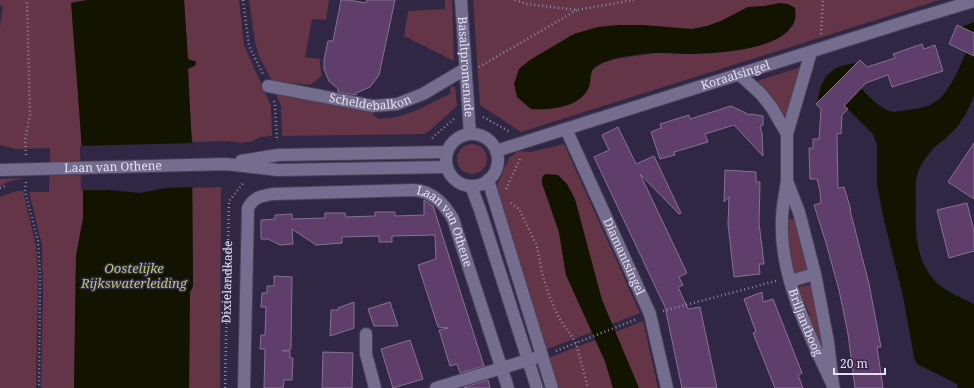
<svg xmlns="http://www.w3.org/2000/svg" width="974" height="388" viewBox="0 0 974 388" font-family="'Noto Serif',serif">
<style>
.green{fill:#633547;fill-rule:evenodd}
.water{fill:#121400}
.pier{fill:#2f2744}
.building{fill:#5f3e6c;stroke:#877290}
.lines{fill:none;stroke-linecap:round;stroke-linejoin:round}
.minor-casing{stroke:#48415a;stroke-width:14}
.path{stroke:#8e88a0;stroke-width:2.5;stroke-dasharray:1 3;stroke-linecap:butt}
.minor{stroke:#746d8d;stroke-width:12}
.labels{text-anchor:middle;stroke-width:3;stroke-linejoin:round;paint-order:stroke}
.street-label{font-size:12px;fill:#e5e1f4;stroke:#2f2744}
.water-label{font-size:13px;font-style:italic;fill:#bcc971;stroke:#2f2744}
</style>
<rect width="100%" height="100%" fill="#2f2744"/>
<g class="green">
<polygon points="0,0 88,0 72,2 82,149 83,192 83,218 76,256 74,388 41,388 43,295 42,245 29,192 49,192 50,148 16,149 0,145 0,26 3,6 0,6"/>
<polygon points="184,0 239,0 244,45 271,106 272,136 261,137 253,141 242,143 227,141 193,142 189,122 188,68 196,65 196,61 188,60"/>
<polygon points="249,0 329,0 326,20 312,19 305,57 320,59 320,66 322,76 310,85 272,81 259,56 255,42"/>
<polygon points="445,0 452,0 454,61 404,36 408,11 445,9"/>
<path d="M473 0H939L521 132 480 105ZM764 6 796 15 794 24 787 32 689 54 657 53 614 59 601 64 593 70 519 69 530 60 574 34 598 27 692 29 707 26 721 21 748 7Z"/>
<polygon points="801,67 787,116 784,117 781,115 754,82"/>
<polygon points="451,86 455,87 457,106 429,131 424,134 282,136 281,106 274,90 324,100 339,106 372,113 378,119 397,117 417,110 450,94"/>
<polygon points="564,144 640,313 612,324 602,300 542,183 559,232 566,275 592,332 545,350 495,190 509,158 518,151 531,152"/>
<circle cx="472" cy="159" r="15"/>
<polygon points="24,178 8,182 0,186 0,179"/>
<polygon points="221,187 220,388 189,388 190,292 193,286 192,188"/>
<polygon points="16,191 23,191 36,246 38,275 36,388 0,388 0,197"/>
<path d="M788 219H793L795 221C799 233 810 259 807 271L796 273 792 272 786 237H789L788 225H786Z"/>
<polygon points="809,285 812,286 827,354 824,357 807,317 810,315 805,304 803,305 798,290 801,286"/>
<polygon points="643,321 658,388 639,388 615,332"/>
<polygon points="595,340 605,361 613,388 559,388 548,358"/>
</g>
<g class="water">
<polygon points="88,0 184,0 188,59 196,62 196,65 188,69 192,146 193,286 190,292 189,388 74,388 76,256 83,218 83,192 82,149 71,3"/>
<path d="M780 3 788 4 795 8C802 51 717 53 690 54 679 54 668 52 657 53 643 53 602 58 593 69 590 74 591 82 589 87 580 108 551 110 531 109L517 97 514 84 519 69 530 60 574 34 598 27 618 25H643L692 29 707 26 721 21 748 7 764 6Z"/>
<path d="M974 22V95C969 110 960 126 948 136 945 140 940 142 936 146 930 151 924 160 920 167 914 179 916 194 916 206 915 234 916 262 937 283 947 292 962 298 974 304V388H958L957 384 917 364 914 357 903 296 883 216 877 184V145L873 134 829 91 818 101C821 76 831 66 856 63L847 72C859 85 876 109 894 112 905 110 921 109 930 105 953 94 964 55 974 33L961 27Z"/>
<polygon points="547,174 558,175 567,184 575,199 602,300 639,388 613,388 605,361 566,275 559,232 542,183 542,178 544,175"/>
</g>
<polygon class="pier" points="193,143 194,187 166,188 140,193 108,190 81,190 80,146"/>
<g class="building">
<polygon points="341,0 349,0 366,3 367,0 395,0 379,75 370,87 356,93 356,95 338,92 338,89 329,81 324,69 324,60 328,41 333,41"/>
<polygon points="957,25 974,33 974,56 949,44"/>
<polygon points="922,44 924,49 935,45 943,71 892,87 888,75 866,83 844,106 848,109 842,115 841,134 837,133 838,188 844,187 851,210 850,210 869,284 881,347 877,347 883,388 855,388 848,334 839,290 826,243 814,205 821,203 820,191 817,179 810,179 809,148 813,148 813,139 819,139 821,109 816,104 860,60 867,67 895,58 893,54"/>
<polygon points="731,106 750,115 751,114 763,116 763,125 760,127 762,133 763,156 734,125 705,134 708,142 674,152 675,155 660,159 651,132 661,128 660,124 689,115 690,119"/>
<polygon points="618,127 636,164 654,156 681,213 679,214 640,174 687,273 679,277 683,285 678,287 688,309 700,307 717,388 682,388 665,307 594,157 609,150 602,135"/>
<polygon points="974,143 974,199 948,182"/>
<polygon points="725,170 756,172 756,182 760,182 759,223 764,264 759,264 760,274 734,277 728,224 729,197 724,202"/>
<polygon points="424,200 433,206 484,366 460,373 457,364 450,366 439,330 448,328 438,327 418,265 436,259 435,235 392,236 392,242 379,242 379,236 342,237 342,243 316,245 292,229 293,244 280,245 268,239 261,239 261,220 275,219 275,215 292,214 292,219 325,218 325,213 345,213 346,217 375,216 375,212 395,212 395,216 424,215"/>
<polygon points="967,203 974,231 974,251 949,258 937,210"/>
<polygon points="274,276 292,277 291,349 282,351 290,351 290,358 293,358 292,380 284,380 283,388 264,388 265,349 260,349 261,335 265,335 266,307 261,307 262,293 267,293 267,286 274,286"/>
<polygon points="762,292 763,302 773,299 802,373 798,375 803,388 775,388 753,333 756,332 744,299"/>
<polygon points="354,302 354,328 330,336 331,310 338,310 338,308"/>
<polygon points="390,302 398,326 374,326 368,309"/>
<polygon points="410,340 423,379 393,388 381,349"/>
<polygon points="323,352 353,353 352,388 322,388"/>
<polygon points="488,380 490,388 464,388 464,387"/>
</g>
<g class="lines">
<defs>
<g id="minor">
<path id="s2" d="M461 0 470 134"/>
<polyline points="739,74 761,94 772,108 787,134"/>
<path id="s3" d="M268 86 373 106 397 104 423 94 465 69"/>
<path id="s4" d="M566 129 650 314 667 388"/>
<circle cx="472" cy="160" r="26"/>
<path id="s5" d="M496 151 914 19 974 1"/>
<polyline points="241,161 278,155 447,152"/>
<path id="s6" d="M0 170 226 164 278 170 447 167"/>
<polyline points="488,180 552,388"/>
<polyline points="787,181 787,134 811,52"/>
<polyline points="471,186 480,210 537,388"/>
<polyline points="790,281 815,274"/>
<polyline points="366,334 366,354 375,388"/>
<path id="s7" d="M833 385 828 342 815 274 799 212 787 181C785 194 782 207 782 220 779 277 811 338 834 388"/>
<path id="s8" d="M244 388 248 208C254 197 261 196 273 194L414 190C432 191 445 205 453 219L508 388"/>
<polyline points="436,388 535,358"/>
</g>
</defs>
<use href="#minor" class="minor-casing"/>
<g class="path">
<polyline points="243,0 249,46 263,74"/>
<polyline points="515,0 526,4 577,10 634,0"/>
<polyline points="821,34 823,0"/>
<polyline points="479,67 577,10"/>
<polyline points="274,101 275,105 277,141"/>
<polyline points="483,117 510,132"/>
<polyline points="432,138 455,118"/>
<polyline points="26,155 25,140 30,115 27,0"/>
<polyline points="26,182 25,191 38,241 40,275 39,388"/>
<polyline points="0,188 7,185"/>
<polyline points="506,189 520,159"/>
<polyline points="511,203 519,209 537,246 542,273 550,298 559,318 576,343 588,388"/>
<polyline points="663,311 776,281"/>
<polyline points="556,351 637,319"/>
<path id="s1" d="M225 388 229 201 244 182"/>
</g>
<use href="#minor" class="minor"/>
</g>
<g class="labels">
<g class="street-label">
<text dy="4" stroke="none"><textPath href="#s2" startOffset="67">Basaltpromenade</textPath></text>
<text dy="4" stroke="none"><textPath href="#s5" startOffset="251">Koraalsingel</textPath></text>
<text dy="4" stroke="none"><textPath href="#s3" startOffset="104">Scheldebalkon</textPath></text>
<text dy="4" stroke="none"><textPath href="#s6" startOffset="113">Laan van Othene</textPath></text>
<text dy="4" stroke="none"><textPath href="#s8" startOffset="403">Laan van Othene</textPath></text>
<text dy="4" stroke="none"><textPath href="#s4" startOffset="140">Diamantsingel</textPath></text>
<text dy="4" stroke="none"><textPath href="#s1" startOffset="106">Dixielandkade</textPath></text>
<text dy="4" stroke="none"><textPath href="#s7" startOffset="355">Briljantboog</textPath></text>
</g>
<g class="water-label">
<text x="134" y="273">Oostelijke<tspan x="134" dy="15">Rijkswaterleiding</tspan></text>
</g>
</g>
<path d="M834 368v6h51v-6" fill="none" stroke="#e5e1f4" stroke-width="2"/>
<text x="840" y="368" font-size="12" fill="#e5e1f4" stroke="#2f2744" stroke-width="3" paint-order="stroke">20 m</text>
</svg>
